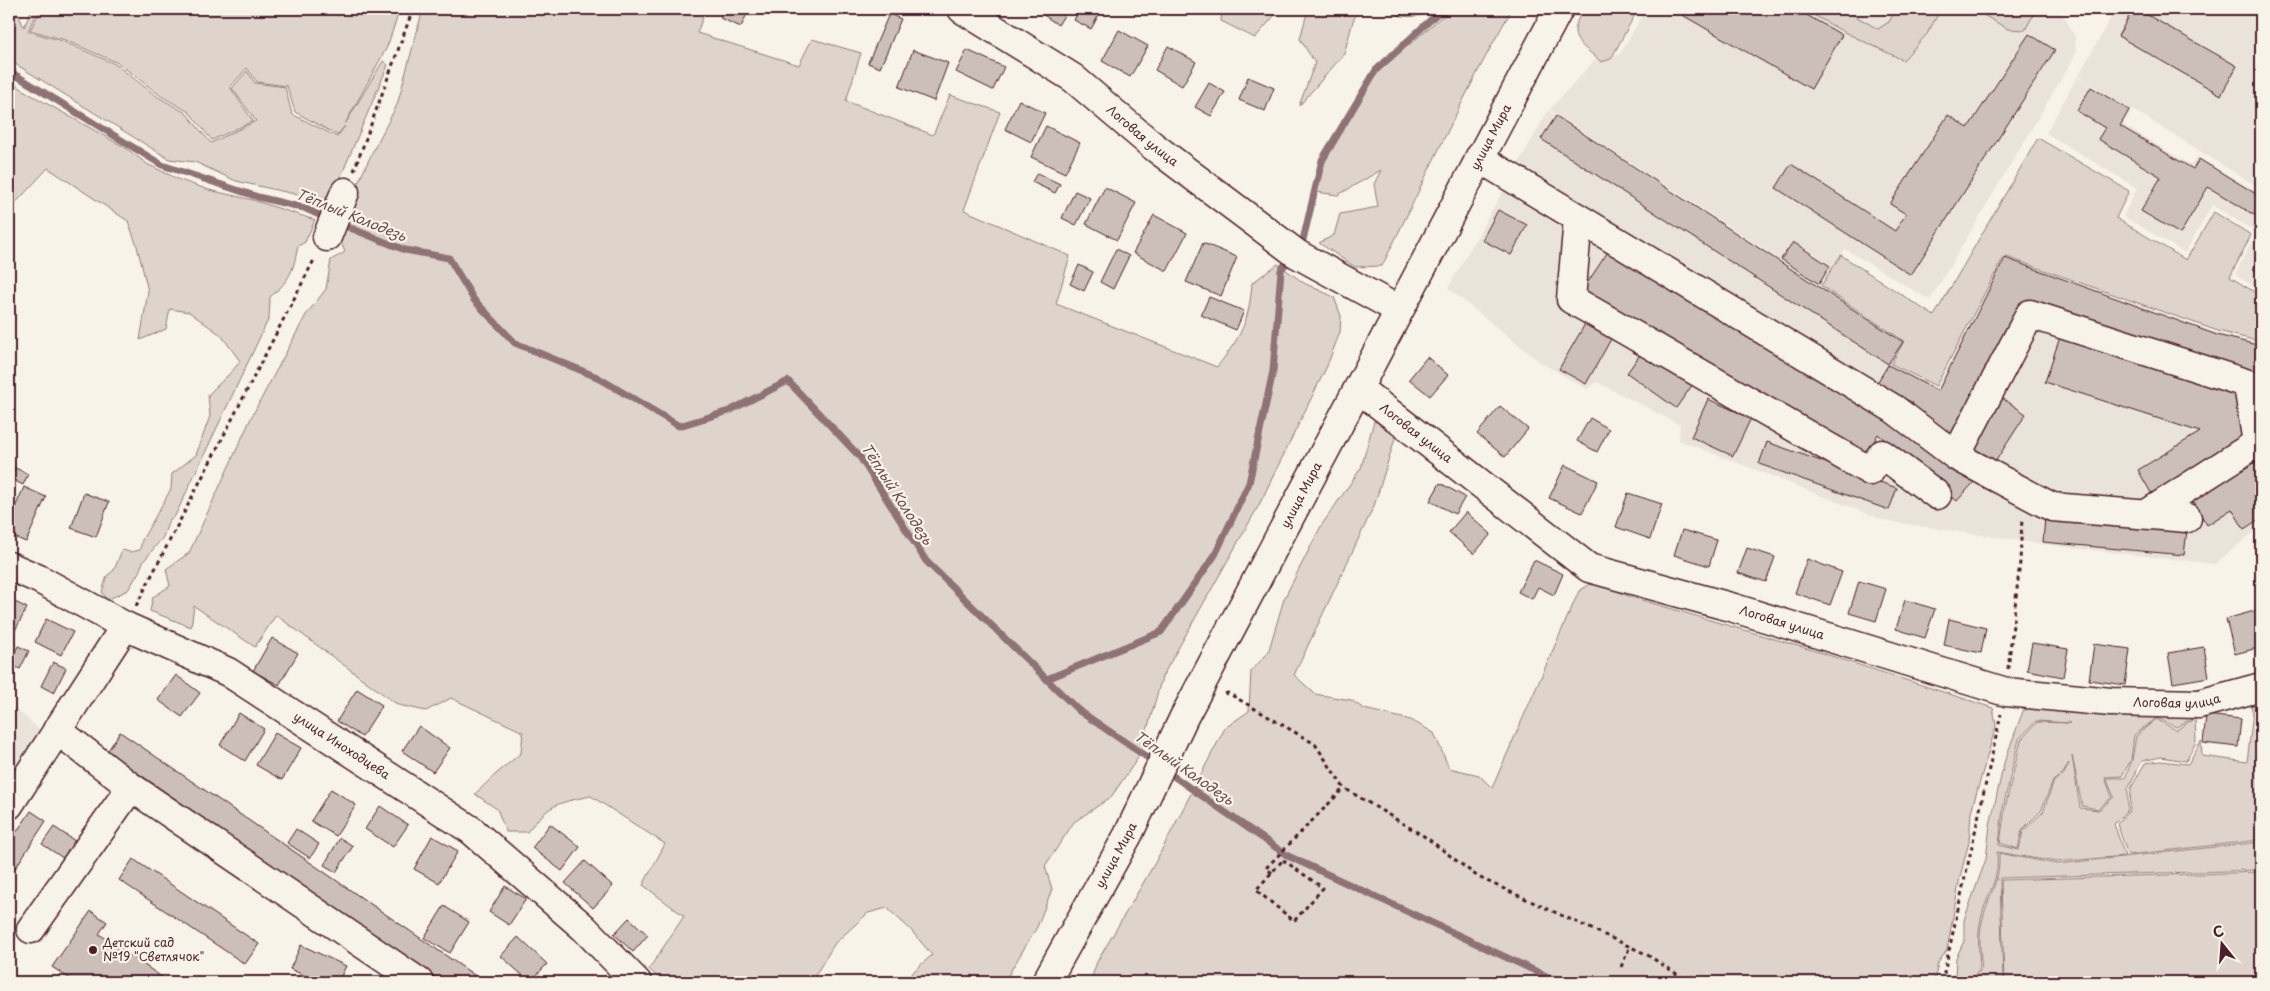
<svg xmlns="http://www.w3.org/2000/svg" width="2270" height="991" viewBox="0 0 2270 991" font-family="'Playpen Sans',sans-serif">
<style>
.built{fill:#eae3da}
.green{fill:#ded4cc;stroke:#947a7c;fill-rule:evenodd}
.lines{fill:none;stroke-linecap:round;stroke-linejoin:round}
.stream{stroke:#8e7275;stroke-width:7}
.building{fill:#ccbfb9;stroke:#4a1f2b}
.minor-casing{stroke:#4a1f2b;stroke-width:31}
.path{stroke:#4a1f2b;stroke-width:3;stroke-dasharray:4 4;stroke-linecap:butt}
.minor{stroke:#f7f3e8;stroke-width:28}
.poi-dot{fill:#4a1f2b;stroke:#f7f3e8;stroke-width:2}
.labels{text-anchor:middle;stroke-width:4.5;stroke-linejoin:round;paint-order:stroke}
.street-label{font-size:12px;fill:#4a1f2b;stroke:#f7f3e8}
.poi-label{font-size:12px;fill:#4a1f2b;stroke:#f7f3e8;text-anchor:start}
.water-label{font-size:14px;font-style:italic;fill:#6c4950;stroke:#f7f3e8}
</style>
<rect width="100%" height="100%" fill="#f7f3e8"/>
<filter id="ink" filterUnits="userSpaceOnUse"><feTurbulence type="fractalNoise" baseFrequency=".02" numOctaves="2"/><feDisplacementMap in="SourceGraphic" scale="10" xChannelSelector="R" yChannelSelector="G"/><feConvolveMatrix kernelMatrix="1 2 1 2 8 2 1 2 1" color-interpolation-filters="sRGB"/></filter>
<g filter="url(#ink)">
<g class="built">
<polygon points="1646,9 2055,9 2064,16 2075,37 2076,54 1930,300 1845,249 1821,286 1549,110 1594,61 1620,54"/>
<polygon points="2116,9 2261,9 2261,189 2132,109 2123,125 2191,165 2197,157 2261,194 2261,291 2235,275 2256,232 2212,205 2185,253 2123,216 2137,188 2046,133 2077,77 2112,98 2078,76"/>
<polygon points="1548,111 1905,341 1891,364 1937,388 2004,257 2217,333 2261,344 2261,526 2215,564 2048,545 1886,521 1679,440 1680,425 1597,382 1587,389 1540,362 1448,288"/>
<polygon points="9,703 46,735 9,792"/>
</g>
<g class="green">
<polygon points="32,9 44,9 34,18 28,31 62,41 115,64 158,97 186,113 211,143 256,121 232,88 247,71 255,83 285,87 292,114 337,137 345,126 337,135 295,112 287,86 257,82 247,68 230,87 253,121 212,140 189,112 161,96 118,63 65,40 30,30 37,17 47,9 400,9 387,47 345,124 383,61 388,65 330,202 236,181 195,162 169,159 9,60 9,14 18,14 24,27"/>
<path d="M423 9H706L697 33 799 65 812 39 861 53 846 101 933 135 950 95 1000 112 964 210 1070 256 1056 304 1217 367C1241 336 1249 323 1252 283L1278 264 1304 283 1334 297 1341 316 1340 332 1327 366 1259 505 1162 677 1140 755 1111 797 1074 822 1045 866 1052 889 1037 927 1004 982H905L916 969 932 955 910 929 887 908 868 913 835 943 811 982H663L649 969 684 916 643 885 665 844 591 796C556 803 550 804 527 832H506L497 809 475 794 496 774 521 753 523 732 451 698 426 711 398 705 276 615 255 647 194 606 191 627 150 611 153 597 170 586 166 569 189 553 252 416 306 315 326 289 331 260 345 252 336 230 373 151 397 105Z"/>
<polygon points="1222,9 1280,9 1255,38 1221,21"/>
<polygon points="1308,9 1359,9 1353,21 1344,54 1299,106 1315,63 1300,39"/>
<path d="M1387 9H1436C1421 18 1399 20 1387 9Z"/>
<path d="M1454 9H1512C1464 92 1425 180 1382 266L1355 267 1319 243 1334 235 1340 214 1378 207 1374 184 1381 170 1338 195 1316 192 1325 162 1377 73 1440 18Z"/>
<path d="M1583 9H1638L1611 59 1601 62C1578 41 1566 40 1583 9Z"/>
<polygon points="1803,9 1843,9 1878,29 1889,22 1896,9 1941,9 1927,34 1903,60 1844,32"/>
<polygon points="1973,9 2035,9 2036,10 2025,30 2008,29"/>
<path d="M9 80 28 93 126 148 147 164 180 180 209 190 253 200 315 220 305 242 298 246C293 272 290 280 270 297L269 318 175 516 169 520 163 537 143 562 139 572 128 590 107 600 102 592 107 576 114 570 122 550 130 552 140 550 142 540 171 489 172 474 196 455 210 416 208 395C217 385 234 371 240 361L221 335 189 312 170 309 166 329 140 340 148 291 137 246 128 221 48 168 9 210Z"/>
<polygon points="2038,138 2129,191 2116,218 2186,260 2214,212 2251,235 2230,277 2261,296 2261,342 2218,331 2004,256 1936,386 1891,364 1904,341 1821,286 1841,255 1934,316"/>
<polygon points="1374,421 1397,432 1374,506 1294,675 1315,694 1351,700 1364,709 1411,720 1434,733 1449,768 1479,775 1492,788 1579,591 1595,581 1628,596 1822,653 1993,708 1996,726 1971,812 1969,842 1960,877 1947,950 1938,963 1934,982 1090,982 1097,962 1156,861 1225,728 1249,711 1251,671 1268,653 1284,599 1321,526 1361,468"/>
<polygon points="2261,696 2261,840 2128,855 2117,824 2130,810 2131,788 2145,763 2160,761 2188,764 2201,741 2202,756 2247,762 2253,713 2249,699"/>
<path d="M2034 703 2195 717 2176 727 2157 718 2134 735 2131 760 2122 776 2105 777 2112 797 2098 809 2082 806 2072 755 2080 808 2099 810 2114 797 2106 778H2125L2132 760 2136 736 2156 719 2176 730 2195 718 2196 742 2186 761 2161 757 2142 761 2128 788V810L2114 824 2125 856 2056 862 1997 852C2000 881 1987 892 1981 919 1977 935 1979 951 1980 969L1967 982H1952L1955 977 1956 958 1964 941V920L1986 859 1990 825 2004 763 2023 711ZM2036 721 2070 723 2037 722 2021 740 2005 808 2000 843 2018 849 2022 830 2041 811 2053 781 2064 772 2069 763 2064 774 2054 781 2043 812 2023 831 2019 850 1999 845 2003 808 2019 739Z"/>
<path d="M2261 842V870L2000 878 2003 982H1969L1982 969C1980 952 1978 935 1983 918 1989 893 2001 880 1999 853L2057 864Z"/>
<polygon points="2261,872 2261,982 2004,982 2001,880"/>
</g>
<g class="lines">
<g class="stream">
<polyline points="9,71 162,165 258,197 304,208 328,219"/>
<polyline points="338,223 405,250 449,258 474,300 515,343 597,377 679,426 729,411 788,381 860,457 926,561 1078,710 1157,764"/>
<polyline points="1297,248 1303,240 1322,160 1376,70 1438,13 1446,9"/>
<polyline points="1047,679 1161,632 1215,555 1249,483 1273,371 1281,270 1291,256"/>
<polyline points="1166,771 1288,856 1559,982"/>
</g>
</g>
<g class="building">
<polygon points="724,9 749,9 741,27 720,18"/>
<polygon points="828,9 846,9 843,16"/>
<polygon points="1035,9 1068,9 1058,25"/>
<polygon points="1080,9 1102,9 1091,29 1074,20"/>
<polygon points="1672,9 1796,9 1842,35 1811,89"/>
<polygon points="2133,9 2137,9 2237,66 2221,95 2118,36"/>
<polygon points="889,14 901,19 880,68 868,63"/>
<polygon points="1119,30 1148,46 1130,77 1102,61"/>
<polygon points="2029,34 2055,50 1911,275 1776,188 1791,164 1895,231 1906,214 1890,204 1948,115 1968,128"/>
<polygon points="1168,46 1196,62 1182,86 1155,70"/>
<polygon points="913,50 948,63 934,101 899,87"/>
<polygon points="967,50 1004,67 993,90 956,72"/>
<polygon points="1248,77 1274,88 1265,111 1239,100"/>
<polygon points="1209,83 1225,92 1211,116 1195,107"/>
<polygon points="2091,87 2129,110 2120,126 2193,169 2199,159 2261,197 2261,219 2208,187 2180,234 2141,211 2161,177 2098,139 2105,128 2077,111"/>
<polygon points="1019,100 1045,113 1031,142 1005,129"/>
<polygon points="1556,116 1903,342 1888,364 1541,139"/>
<polygon points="1046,126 1080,143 1065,173 1031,157"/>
<polygon points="1037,173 1060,184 1055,193 1032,182"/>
<polygon points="1105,187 1136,203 1117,240 1086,224"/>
<polygon points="1075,191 1090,198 1076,225 1062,218"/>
<polygon points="1498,210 1527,225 1511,255 1482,240"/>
<polygon points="1154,215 1187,233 1167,271 1133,253"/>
<polygon points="1793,242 1830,266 1819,284 1781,259"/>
<polygon points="1203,243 1237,257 1221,296 1186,282"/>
<polygon points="1611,247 1897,420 1974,482 1957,501 1878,434 1866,456 1580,294"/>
<polygon points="1116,249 1129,256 1113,289 1100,282"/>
<polygon points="2261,255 2261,274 2253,269"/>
<polygon points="2005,258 2217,335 2261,346 2261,376 2206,364 2022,301 1952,439 1907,414 1913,403 1877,383 1888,365 1938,391"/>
<polygon points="1079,265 1093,272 1084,291 1070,284"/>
<polygon points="1209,297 1244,311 1236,330 1201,315"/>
<polygon points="1585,324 1611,339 1586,384 1559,369"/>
<polygon points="2061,334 2241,392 2249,434 2154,498 2138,470 2200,432 2045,382"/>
<polygon points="1644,349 1693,384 1676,408 1627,373"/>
<polygon points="1427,357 1448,375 1430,396 1409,379"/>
<polygon points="1999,396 2026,414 1995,462 1968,445"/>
<polygon points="1708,399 1751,418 1733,456 1691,437"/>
<polygon points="1500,406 1528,429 1505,457 1477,434"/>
<polygon points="1590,418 1609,429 1597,452 1577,441"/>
<polygon points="1767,442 1897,488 1889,510 1759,464"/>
<polygon points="2261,455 2261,490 2254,495 2261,506 2261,518 2244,529 2232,509 2207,525 2191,498"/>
<polygon points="9,465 28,474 23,485 9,478"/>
<polygon points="1565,465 1598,481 1582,513 1549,498"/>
<polygon points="1440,483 1465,497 1455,514 1430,501"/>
<polygon points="24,487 46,497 26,542 9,535 9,510 13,512"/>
<polygon points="84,493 109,502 96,537 71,528"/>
<polygon points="1628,493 1662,504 1650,539 1616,527"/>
<polygon points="1466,512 1491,534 1474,554 1449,532"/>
<polygon points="2045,517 2187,530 2184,555 2043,542"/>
<polygon points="1682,530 1717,540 1709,566 1674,555"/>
<polygon points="1747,548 1775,557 1766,582 1738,573"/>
<polygon points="1807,559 1842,572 1830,605 1795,593"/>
<polygon points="1534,560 1563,574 1554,595 1538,587 1532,599 1518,592"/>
<polygon points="1859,581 1886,589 1876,621 1849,613"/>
<polygon points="9,599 27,608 12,636 9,634"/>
<polygon points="1905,600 1935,609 1925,638 1896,629"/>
<polygon points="2261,609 2261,647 2235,654 2226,619"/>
<polygon points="46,619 73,632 61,655 35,642"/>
<polygon points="1949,619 1986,628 1981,653 1944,645"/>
<polygon points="272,638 298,653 279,685 253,671"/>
<polygon points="2032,643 2068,649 2063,677 2027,670"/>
<polygon points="2094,644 2130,649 2125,685 2089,680"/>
<polygon points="18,646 29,651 20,669 9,664"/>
<polygon points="2204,647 2209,677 2173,683 2168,653"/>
<polygon points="53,662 66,668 54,693 41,686"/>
<polygon points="176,675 200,693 182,717 158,700"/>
<polygon points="357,689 382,705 362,737 337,721"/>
<polygon points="239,713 264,729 245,761 220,745"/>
<polygon points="2206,715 2241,719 2238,747 2203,743"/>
<polygon points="419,726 450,748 433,772 402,751"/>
<polygon points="120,732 477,977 474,982 442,982 107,752"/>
<polygon points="275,733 301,748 282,780 256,765"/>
<polygon points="331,789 356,805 336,836 311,821"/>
<polygon points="380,806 408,825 393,847 365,829"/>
<polygon points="31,811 46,821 12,873 9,870 9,843"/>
<polygon points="550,824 580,847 562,871 532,848"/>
<polygon points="54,827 78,843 66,860 42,844"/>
<polygon points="296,829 319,844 310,858 287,843"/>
<polygon points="432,836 458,851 439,883 414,869"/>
<polygon points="340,838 353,846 336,872 324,865"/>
<polygon points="133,859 259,944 245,964 119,880"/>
<polygon points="585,861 613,886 593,908 565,883"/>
<polygon points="505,886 526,899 509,925 489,912"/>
<polygon points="444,906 469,922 450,953 424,938"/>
<polygon points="91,911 107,922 99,934 169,982 75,982 52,967"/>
<polygon points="629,918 648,935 633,952 614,934"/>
<polygon points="518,937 547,964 530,982 501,956"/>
<polygon points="301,945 346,966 338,982 319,982 290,969"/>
</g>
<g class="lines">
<defs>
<g id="minor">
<path id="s1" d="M962 9 1073 78 1153 146 1297 254 1399 310"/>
<polyline points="1479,158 1894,409 1956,456 2030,314 2261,388"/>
<polyline points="1578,219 1571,299 1870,471 1882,454 1937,495"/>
<polyline points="327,237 345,192"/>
<path id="s2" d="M1359 389 1589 568 1734 608 2006 692 2111 702 2199 704 2261 687"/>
<polyline points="1956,456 2052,507 2187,518"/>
<polyline points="2148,513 2257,443 2248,385"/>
<path id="s3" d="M9 566 39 579 125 626 228 672 471 830 583 927 637 982"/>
<polyline points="57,730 131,787 419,982"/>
<polyline points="9,805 125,626"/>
<polyline points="31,929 131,787"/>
<path id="s4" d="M1046 982 1128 835 1184 717 1559 9"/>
</g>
</defs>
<use href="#minor" class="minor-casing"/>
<g class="path">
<polyline points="354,171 413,9"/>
<polyline points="136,606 315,258"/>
<polyline points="2008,669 2020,562 2022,518"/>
<polyline points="1225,694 1228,693 1315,744 1344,788 1427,838 1478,877 1646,954 1689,982"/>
<polygon points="1283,860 1323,888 1294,921 1256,890"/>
<polyline points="1272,873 1266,868 1344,788"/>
<polyline points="1621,967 1630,946"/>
<polyline points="1942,982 2001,714"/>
</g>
<use href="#minor" class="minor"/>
</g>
</g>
<circle class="poi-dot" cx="93" cy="950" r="5"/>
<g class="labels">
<g class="street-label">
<text dy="4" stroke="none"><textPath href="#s1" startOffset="221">Логовая улица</textPath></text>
<text dy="4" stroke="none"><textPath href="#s4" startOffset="955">улица Мира</textPath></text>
<text dy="4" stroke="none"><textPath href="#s2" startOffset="72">Логовая улица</textPath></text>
<text dy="4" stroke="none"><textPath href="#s4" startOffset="550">улица Мира</textPath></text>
<text dy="4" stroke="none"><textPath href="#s2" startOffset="492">Логовая улица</textPath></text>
<text dy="4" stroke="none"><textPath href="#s2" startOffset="898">Логовая улица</textPath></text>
<text dy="4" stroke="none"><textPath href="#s3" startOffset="379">улица Иноходцева</textPath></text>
<text dy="4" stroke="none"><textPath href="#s4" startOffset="145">улица Мира</textPath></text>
</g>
<g class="poi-label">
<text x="103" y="947">Детский сад<tspan x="103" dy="14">№19 "Светлячок"</tspan></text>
</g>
<g class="water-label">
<text transform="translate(351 215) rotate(22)" y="5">Тёплый Колодезь</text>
<text transform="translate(897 494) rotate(57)" y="5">Тёплый Колодезь</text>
<text transform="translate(1184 768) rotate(35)" y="5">Тёплый Колодезь</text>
</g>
</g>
<rect width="2270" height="991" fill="none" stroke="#f7f3e8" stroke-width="30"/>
<rect x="15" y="15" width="2240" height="961" fill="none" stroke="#4a1f2b" stroke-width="2" filter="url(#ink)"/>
<g transform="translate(2222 944) rotate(343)" stroke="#f7f3e8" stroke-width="4" paint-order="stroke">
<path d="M0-4L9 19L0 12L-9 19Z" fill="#4a1f2b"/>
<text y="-8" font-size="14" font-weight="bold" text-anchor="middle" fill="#4a1f2b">С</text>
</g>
</svg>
